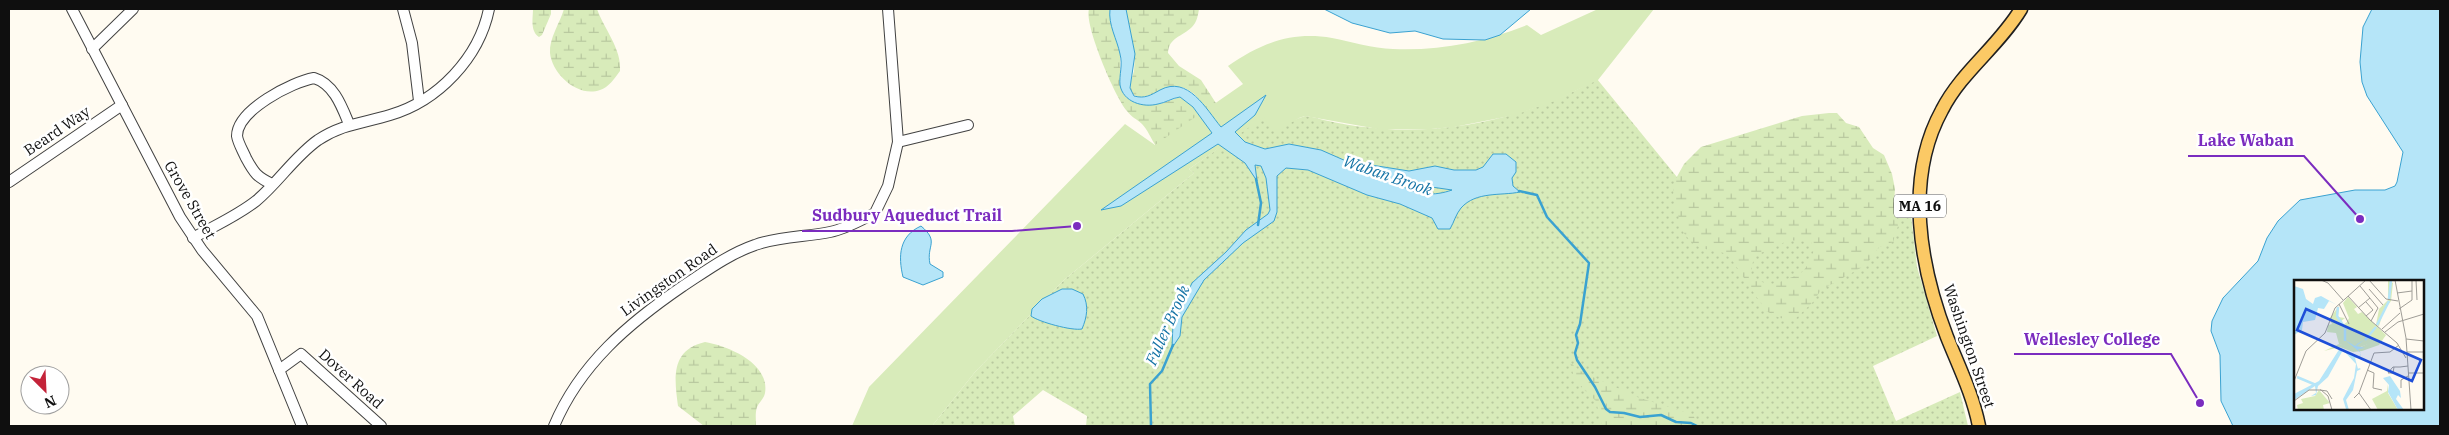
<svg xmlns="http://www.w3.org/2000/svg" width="2449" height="435" viewBox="0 0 2449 435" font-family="'IBM Plex Serif',serif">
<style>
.grass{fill:url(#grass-dots)}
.wetland{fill:url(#wetland-marsh);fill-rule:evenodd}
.park{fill:#d8ebba}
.water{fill:#b5e5f8;stroke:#3aa2d1;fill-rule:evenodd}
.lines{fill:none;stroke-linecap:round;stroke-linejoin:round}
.stream{stroke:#3aa2d1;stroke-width:2.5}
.minor-casing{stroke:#424242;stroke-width:12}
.major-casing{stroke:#202020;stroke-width:15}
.minor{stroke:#fff;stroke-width:10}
.major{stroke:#fbc965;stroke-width:12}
.labels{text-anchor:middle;stroke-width:5;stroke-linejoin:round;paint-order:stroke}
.shield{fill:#fff;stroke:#575757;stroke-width:1}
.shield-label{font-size:14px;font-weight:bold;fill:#0f0f0f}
.street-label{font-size:15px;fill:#0f0f0f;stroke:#fff}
.water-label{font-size:16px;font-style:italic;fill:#1473a5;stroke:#fff}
.inset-river{fill:none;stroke:#b5e5f8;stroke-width:2.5}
.inset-road{fill:none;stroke:#9f9d97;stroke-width:1}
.view{fill:#1d4ed8;fill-opacity:0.15;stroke:#1d4ed8;stroke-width:2.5}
.inset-edge{fill:none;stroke:#0f0f0f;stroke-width:2.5}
.leader{fill:none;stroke:#7b2cbf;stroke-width:2}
.callout-dot{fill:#7b2cbf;stroke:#fff;stroke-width:2}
.callout-label{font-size:16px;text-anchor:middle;font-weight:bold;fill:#7b2cbf;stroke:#fff;stroke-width:5;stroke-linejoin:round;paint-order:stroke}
</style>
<defs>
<pattern id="grass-dots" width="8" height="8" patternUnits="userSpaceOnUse" patternTransform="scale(1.25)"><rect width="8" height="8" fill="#d8ebba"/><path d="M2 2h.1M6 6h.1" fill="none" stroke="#b8c89f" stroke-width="1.8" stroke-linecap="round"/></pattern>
<pattern id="wetland-marsh" width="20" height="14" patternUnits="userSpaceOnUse" patternTransform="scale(1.25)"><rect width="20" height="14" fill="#d8ebba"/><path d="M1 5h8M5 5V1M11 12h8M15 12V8" fill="none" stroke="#b8c89f"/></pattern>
</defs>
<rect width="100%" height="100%" fill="#fffbf1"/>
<path class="grass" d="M1597 79 1734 247 1909 197 1917 267 1937 336 1873 366 1896 421 1960 392 1968 426H1086L1087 416 1043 390 1013 416 1015 426H932L975 372 1064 280 1194 173 1189 169 1264 116 1294 120 1305 116 1312 117C1408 143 1511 128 1597 79Z"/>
<g class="wetland">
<path d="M533 9H551V14L542 35 539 37C530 31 533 18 533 9Z"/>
<path d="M564 9H597C604 29 622 49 620 71 614 79 609 87 600 90 578 98 552 74 550 53 549 38 560 23 564 9Z"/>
<path d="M1089 9H1110L1120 54V80L1124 94 1160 104 1180 97 1193 107 1207 126 1156 146C1151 139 1148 130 1142 124 1137 119 1131 117 1127 111 1115 97 1084 25 1089 9Z"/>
<path d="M1126 9H1199C1198 15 1197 22 1192 27 1182 37 1169 37 1168 53L1179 66 1201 80 1223 114 1212 116C1207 110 1202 103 1197 97 1171 69 1150 109 1131 93 1129 84 1132 79 1134 71 1137 49 1127 30 1126 9Z"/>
<path d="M1829 113H1837L1846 123 1859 127 1873 148 1884 155 1892 174 1895 189 1894 203 1898 226 1893 242 1879 247 1866 265 1821 290 1813 302 1794 320 1780 318 1766 311 1732 260 1724 253 1701 248 1692 243 1683 232 1673 198 1674 182 1684 164 1701 147 1802 116ZM1789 240 1811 242 1814 250C1811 257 1808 267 1802 272 1799 275 1792 277 1787 279 1772 286 1764 286 1751 274L1754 255C1766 252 1777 246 1789 240Z"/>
<path d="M705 342C728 346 770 363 765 393 764 399 759 402 757 407 755 413 756 420 756 426H704L678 406C674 377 671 350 705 342Z"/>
<polygon points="1570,362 1580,371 1637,397 1691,414 1702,426 1602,426 1596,401 1575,381"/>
</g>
<path class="park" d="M1598 9H1654L1598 80 1552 102 1515 115 1454 127 1431 129H1378L1305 116 1299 118 1279 130 1270 127 1264 117 1189 169 1194 173 1064 280 975 372 932 426H852L869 387 1125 124 1155 145 1243 84 1228 66C1261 43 1292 31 1332 38 1352 42 1372 48 1393 49 1440 51 1483 42 1527 25L1541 35Z"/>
<g class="water">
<path d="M1110 9H1126L1135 54 1130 88 1134 96C1145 99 1151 95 1160 90 1188 75 1206 109 1221 127L1266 95 1255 115 1235 132 1245 142 1265 149 1289 144 1321 150 1346 161 1409 171 1435 166 1454 170H1476L1483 167 1493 154H1506L1516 162V172L1512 178 1513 186 1520 192C1501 196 1476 191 1461 208 1456 214 1454 222 1450 229H1438L1432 218 1400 204 1367 195 1308 170 1286 168 1277 176V212L1274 221 1243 243 1204 280 1182 317 1180 336 1172 348 1173 323 1192 283 1226 252 1246 230 1268 214 1270 210 1266 178 1261 166 1255 165 1257 181 1245 163 1218 144 1121 206 1101 210 1212 133 1193 107 1180 97C1172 98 1165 103 1158 104 1143 108 1123 102 1120 85 1119 75 1123 65 1120 54 1117 39 1108 25 1110 9ZM1404 183 1452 190C1435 196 1416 196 1401 185Z"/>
<polygon points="1324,9 1531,9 1500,35 1485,40 1443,39 1415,31 1390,33 1352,23"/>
<path d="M2372 9H2440V426H2233L2221 401 2220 355 2211 331 2212 321 2223 298 2258 261 2267 238 2278 221 2300 200 2355 190H2385L2395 186 2397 182 2403 152 2367 96 2362 82 2360 62 2363 27ZM2423 281V409H2295V281Z"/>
<path d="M921 226C940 242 926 245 930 264L943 272V277L923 285 903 277C898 256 899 236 921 226Z"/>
<path d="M1062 289H1072L1083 294C1089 306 1087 317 1082 329 1072 331 1039 322 1031 316L1032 309 1042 299Z"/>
</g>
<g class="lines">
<g class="stream">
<polyline points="1256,179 1261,203 1258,225"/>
<polyline points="1519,191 1537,195 1547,217 1589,263 1580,324 1576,335 1578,343 1575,353 1577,360 1595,387 1606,409 1610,412 1624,413 1640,417 1661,415 1676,422 1691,423 1697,426"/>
<polyline points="1151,426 1150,384 1162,371 1173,345"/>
</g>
<defs>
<g id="minor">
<polyline points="72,9 180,217 202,250 257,316 302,426"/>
<polyline points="403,9 412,43 419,101"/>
<polyline points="92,49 133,9"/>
<polyline points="898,142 968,125"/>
<polyline points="9,182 122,105"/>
<path d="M272 184C257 177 254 173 246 158 243 151 238 143 237 136 237 110 292 82 314 78 334 84 342 107 349 124"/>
<path d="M193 238C214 226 237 216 256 201 278 183 294 157 318 140 342 124 364 123 390 115 438 101 479 58 489 9"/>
<polyline points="279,370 301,354 381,426"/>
<path d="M554 426C580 364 629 323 683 286 706 271 729 254 755 245 779 236 806 237 830 232 846 229 861 220 875 213L888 186 898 142 888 9"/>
</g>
<path id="major" d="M1979 426C1973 395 1959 367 1947 337 1920 267 1904 179 1942 110 1962 71 1998 47 2021 9"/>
</defs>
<use href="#minor" class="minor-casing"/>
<use href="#major" class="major-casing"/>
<use href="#minor" class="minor"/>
<use href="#major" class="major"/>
</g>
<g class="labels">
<rect class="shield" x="1894" y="194.5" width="52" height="23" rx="4"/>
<g class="shield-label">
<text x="1920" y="211">MA 16</text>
</g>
<g class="street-label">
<text transform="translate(57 131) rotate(-34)" y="5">Beard Way</text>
<text transform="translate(190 200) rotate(60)" y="5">Grove Street</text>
<text transform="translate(669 280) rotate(-35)" y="5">Livingston Road</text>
<text transform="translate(1969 346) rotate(71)" y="5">Washington Street</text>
<text transform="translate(351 379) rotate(42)" y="5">Dover Road</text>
</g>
<g class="water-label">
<text transform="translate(1388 175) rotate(19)" y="6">Waban Brook</text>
<text transform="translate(1167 325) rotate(-66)" y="6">Fuller Brook</text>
</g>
</g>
<g transform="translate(2294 280)">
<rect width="130" height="130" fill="#fffbf1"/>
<path d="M54 17 63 27 60 29 64 34 68 32 92 55 88 59 61 69 45 64 42 53 33 52 34 45 38 44 35 39 45 26 44 37 51 38 46 42 48 46 53 42 55 38 49 23Z" fill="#d8ebba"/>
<path d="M94 0 99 3 97 21 90 30 85 46 82 45 85 29 94 20ZM92 55 85 65 68 71 59 72 46 67 30 71 45 64 65 68ZM94 104V113L104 130H84L78 119 93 111ZM25 110 36 123 29 125 30 130H4L3 125 9 123 7 119 21 116Z" fill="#d8ebba"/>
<path d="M0 6 9 9 12 19 19 24 21 18 27 16 43 25 35 21 30 29 24 28 21 40 9 42 8 50 0 55ZM51 60 61 66 63 64 70 60 62 66 71 68 64 69 67 73 66 77 61 78 64 89 65 88 67 89 63 91 59 110 52 120 55 130 52 129 49 119 60 98 62 84 49 70 34 97 24 106 22 115 17 116 22 113 21 106 0 120V114L25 101 46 68 65 77 67 73ZM96 96 106 111 107 118 104 115 102 119 110 130H104L94 112 95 105 89 98Z" fill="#b5e5f8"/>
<path class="inset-river" d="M95 19 97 0M44 27 43 36 51 48V61M83 45 95 21M71 60 82 47M3 97 22 105"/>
<path class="inset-road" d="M27 0 34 3 49 20M75 0 92 19 104 21M101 0 112 58 117 130M122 0 123 20M66 6 84 28 77 41M75 9 89 25M103 13 118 11M54 16 76 40 103 63 112 78M72 22 79 30 72 36M45 24 55 44M64 28 76 18M105 29 118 20V0M88 49 106 33M91 52 104 42 130 34M112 59 130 61M113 72H130M100 87 99 93H94L98 88 99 87H106L114 86M73 90 80 93 79 108 88 110M114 93H130M0 101 12 71 31 53 41 28 72 0M107 108V100L114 96M26 110 33 111 38 119M65 113 77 130M60 118 65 113 80 73 96 72 105 65M0 121 15 110H27L34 116 38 130"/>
<path class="view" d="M12 29 127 80 118 101 3 50Z"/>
<rect width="130" height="130" class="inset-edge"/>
</g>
<path class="leader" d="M2360 219L2304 156H2188M1077 226L1012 231H802M2200 403L2171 354H2014"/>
<g class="callout-dot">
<circle cx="2360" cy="219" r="5"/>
<circle cx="1077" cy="226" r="5"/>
<circle cx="2200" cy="403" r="5"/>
</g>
<g class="callout-label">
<text x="2246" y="146">Lake Waban</text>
<text x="907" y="221">Sudbury Aqueduct Trail</text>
<text x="2092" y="345">Wellesley College</text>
</g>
<rect width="2449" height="435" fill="none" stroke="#0f0f0f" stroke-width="20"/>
<g transform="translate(45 390) rotate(156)"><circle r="24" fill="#ffffff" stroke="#9f9f9f"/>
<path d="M0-4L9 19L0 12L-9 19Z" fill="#c42339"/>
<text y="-8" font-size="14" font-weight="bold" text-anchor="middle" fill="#0f0f0f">N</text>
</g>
</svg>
